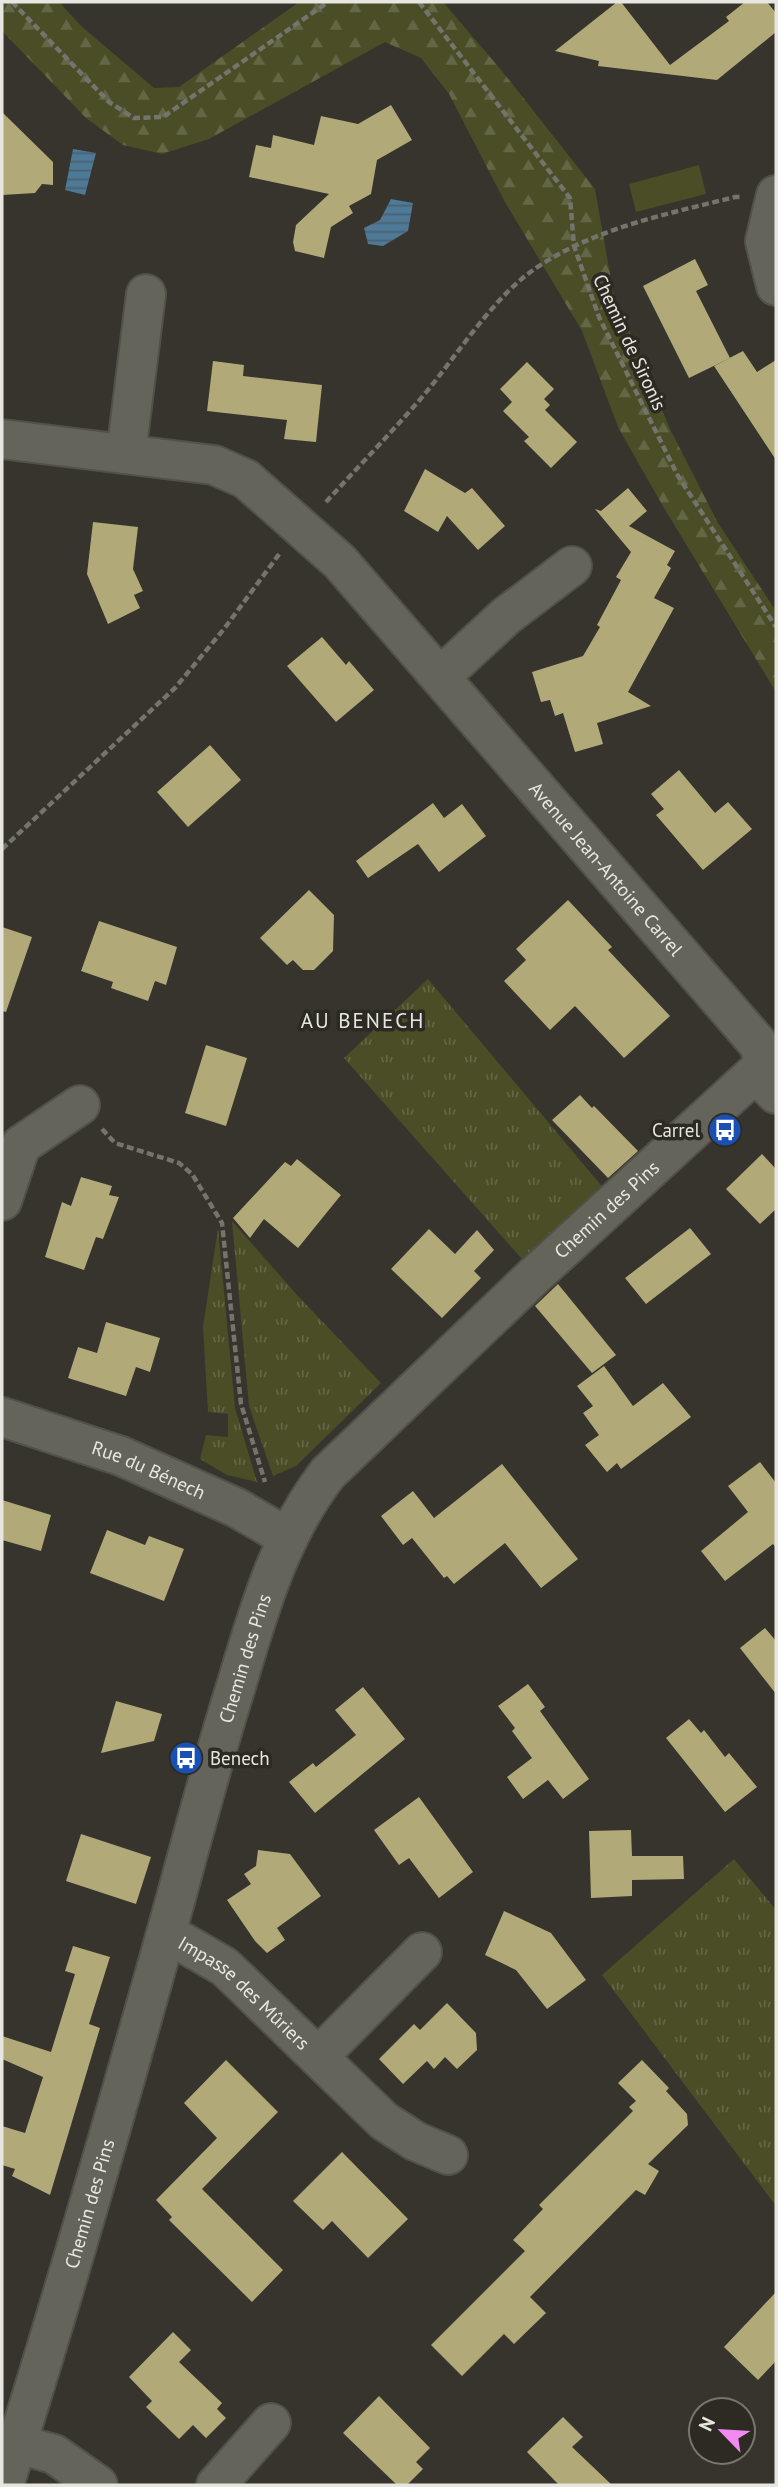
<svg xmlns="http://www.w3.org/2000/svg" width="778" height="2487" viewBox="0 0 778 2487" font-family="'PT Sans',sans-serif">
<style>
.grass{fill:url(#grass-tufts)}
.forest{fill:url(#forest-firs)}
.park{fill:#4a4d26}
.water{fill:url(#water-rules)}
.building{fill:#b1a978}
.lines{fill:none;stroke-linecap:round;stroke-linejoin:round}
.minor-casing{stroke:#525149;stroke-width:42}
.path{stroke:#74736c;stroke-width:4.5;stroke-dasharray:7 3.5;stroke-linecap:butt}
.minor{stroke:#65645a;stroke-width:38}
.labels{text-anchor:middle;stroke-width:7;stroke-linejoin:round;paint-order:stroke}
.street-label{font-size:19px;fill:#e7e6e1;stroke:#2c2a22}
.poi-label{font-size:19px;fill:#e7e6e1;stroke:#2c2a22;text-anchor:end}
.neighbourhood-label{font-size:21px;letter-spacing:2px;fill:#e7e6e1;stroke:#2c2a22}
</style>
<defs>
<pattern id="grass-tufts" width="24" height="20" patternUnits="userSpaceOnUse" patternTransform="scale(1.75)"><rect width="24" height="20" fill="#4a4d26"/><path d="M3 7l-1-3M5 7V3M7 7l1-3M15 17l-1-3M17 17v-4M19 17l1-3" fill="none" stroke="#646745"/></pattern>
<pattern id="forest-firs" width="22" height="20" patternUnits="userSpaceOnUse" patternTransform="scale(1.75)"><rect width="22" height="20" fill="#4a4d26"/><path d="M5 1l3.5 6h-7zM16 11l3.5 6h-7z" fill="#646745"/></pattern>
<pattern id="water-rules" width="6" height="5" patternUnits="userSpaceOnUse" patternTransform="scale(1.75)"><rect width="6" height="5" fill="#4e7997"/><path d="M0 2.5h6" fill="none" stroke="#4a6272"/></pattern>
</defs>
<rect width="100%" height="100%" fill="#36342c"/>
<g class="grass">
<polygon points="428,979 605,1190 522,1259 344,1058"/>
<polygon points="232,1221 297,1295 381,1383 296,1466 273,1476 249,1406"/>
<polygon points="218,1228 235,1408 257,1482 227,1475 200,1459 206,1435 228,1437 228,1414 208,1412 203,1327"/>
<polygon points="734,1859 776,1910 776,2206 602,1975"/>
</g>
<polygon class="forest" points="2,2 59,2 81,26 154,88 179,87 299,2 443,2 502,71 595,189 613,291 670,429 718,523 776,611 776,692 664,508 618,427 582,331 505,202 449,94 421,58 385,42 209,139 162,154 123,145 86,118 2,31"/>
<polygon class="park" points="699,165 706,194 636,212 629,184"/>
<g class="water">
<polygon points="73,149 96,153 85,195 65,190"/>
<polygon points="391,199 413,203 408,231 383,246 368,244 364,228 380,220"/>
</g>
<g class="building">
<polygon points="617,2 621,2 670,65 729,21 726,17 745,2 767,2 776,13 776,32 717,80 598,66 599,61 555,51"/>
<polygon points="391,105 412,140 377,160 371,194 349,206 353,213 331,227 324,258 295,251 293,242 296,225 329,194 249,177 256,145 271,148 273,135 314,145 321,116 358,124"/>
<polygon points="2,112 53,162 53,185 42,184 35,193 2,195"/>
<polygon points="695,259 708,285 696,291 730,358 689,378 643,286"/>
<polygon points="743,351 757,372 776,360 776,460 714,366"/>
<polygon points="213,361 244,365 243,376 322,385 316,442 284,439 287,420 207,411"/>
<polygon points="527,362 554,389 544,399 550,405 545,410 577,442 551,468 524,441 529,437 503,411 512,402 500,389"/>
<polygon points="425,469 465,493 472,488 505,526 478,550 447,516 438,532 404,511"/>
<polygon points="628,488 647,511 629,526 675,551 667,565 671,568 654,598 674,608 628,692 651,706 597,723 603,744 575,752 563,713 555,716 550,700 541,702 532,672 583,656 600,627 597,625 621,580 616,577 631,552 595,509 601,511"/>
<polygon points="93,522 138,527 133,569 143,591 134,595 140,608 108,624 87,574"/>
<polygon points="322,637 346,665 349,661 374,690 336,722 287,666"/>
<polygon points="210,745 241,780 188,827 157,792"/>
<polygon points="679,770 715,813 728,802 752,829 703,870 656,815 664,809 651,794"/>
<polygon points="433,803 444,818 462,804 486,836 439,872 418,844 368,878 356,861"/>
<polygon points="309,890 334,915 333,951 314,970 303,970 293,960 287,965 260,938"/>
<polygon points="568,900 612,947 608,950 670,1016 624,1058 575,1006 550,1030 504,981 526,960 516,949"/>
<polygon points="99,921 177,947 166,985 155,981 148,1001 111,988 113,982 81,971"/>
<polygon points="2,927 32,937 6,1012 2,1011"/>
<polygon points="206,1045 247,1058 226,1126 185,1113"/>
<polygon points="580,1095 592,1108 594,1106 638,1151 608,1178 552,1120"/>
<polygon points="762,1154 776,1169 776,1209 760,1224 726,1189"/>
<polygon points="297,1159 341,1195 298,1248 264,1219 250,1238 233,1218 285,1162 291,1166"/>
<polygon points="81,1177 112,1186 109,1195 119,1197 103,1239 96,1237 84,1270 45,1257 62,1202 71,1206"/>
<polygon points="690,1228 711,1254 646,1304 625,1278"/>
<polygon points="429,1229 455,1254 477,1230 494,1250 474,1271 481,1278 442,1318 391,1269"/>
<polygon points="558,1284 616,1355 592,1373 535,1306"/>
<polygon points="106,1322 160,1338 150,1372 136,1367 126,1396 68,1378 78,1347 97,1353"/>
<polygon points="604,1366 633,1406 663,1383 691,1417 621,1469 617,1463 607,1472 585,1445 599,1435 583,1413 593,1406 577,1386"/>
<polygon points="760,1462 776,1483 776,1548 773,1544 725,1581 701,1551 748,1512 728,1486"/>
<polygon points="502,1464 578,1559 541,1588 505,1543 454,1584 447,1576 444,1578 412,1538 403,1545 381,1516 413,1491 434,1518"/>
<polygon points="2,1500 51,1515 41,1551 2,1540"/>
<polygon points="107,1530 145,1545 149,1536 184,1549 164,1601 90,1573"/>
<polygon points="765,1628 776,1641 776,1694 740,1648"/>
<polygon points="528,1684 545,1707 540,1711 589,1779 563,1799 548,1780 523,1799 507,1777 532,1758 512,1731 515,1728 498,1706"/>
<polygon points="363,1687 405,1739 315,1813 289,1782 313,1763 316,1767 356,1735 335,1710"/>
<polygon points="116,1701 162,1714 154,1741 101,1753"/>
<polygon points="689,1719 701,1733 704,1730 725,1757 729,1753 757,1787 725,1812 666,1738"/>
<polygon points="419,1797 473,1872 439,1898 409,1858 399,1865 374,1830"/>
<polygon points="631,1830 632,1856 683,1856 684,1879 632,1880 632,1896 591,1898 589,1831"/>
<polygon points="81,1834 151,1857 136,1904 66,1881"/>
<polygon points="258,1850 290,1854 321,1896 277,1928 285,1940 267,1953 255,1941 227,1900 251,1884 244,1874 256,1866"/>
<polygon points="504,1911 551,1933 586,1980 547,2009 516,1970 485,1955"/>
<polygon points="73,1946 110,1957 89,2024 100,2028 50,2195 12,2176 15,2169 2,2165 2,2126 25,2133 43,2077 2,2059 2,2036 51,2052 75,1974 65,1971"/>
<polygon points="447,2003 476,2033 477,2050 457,2069 445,2057 434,2069 427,2061 403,2084 379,2059 414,2024 420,2030"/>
<polygon points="226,2060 278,2112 202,2189 283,2270 252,2302 169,2220 172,2217 156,2200 217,2138 184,2103"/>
<polygon points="642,2060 669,2088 666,2091 687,2114 688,2125 648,2164 659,2171 645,2195 636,2190 530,2297 546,2313 514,2344 504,2334 462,2376 431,2345 525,2251 513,2240 543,2209 539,2205 633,2111 629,2107 636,2101 618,2083"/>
<polygon points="342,2152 408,2219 368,2258 332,2221 323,2230 293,2201"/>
<polygon points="776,2292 776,2361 758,2380 724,2347"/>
<polygon points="173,2332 191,2350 179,2362 222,2403 217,2409 226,2418 206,2438 193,2425 179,2439 146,2407 152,2401 129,2377"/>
<polygon points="379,2396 430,2448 416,2462 423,2469 407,2485 397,2485 343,2433"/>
<polygon points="563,2417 583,2437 572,2447 612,2485 559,2485 527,2452"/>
</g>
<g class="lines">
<defs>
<g id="minor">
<polyline points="776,195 765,241 776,286"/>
<path id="s1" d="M2 439 214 465 246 479 340 562 760 1046 767 1085 776 1094"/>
<polyline points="126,454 146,294"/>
<polyline points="440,677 506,616 572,566"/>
<polyline points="2,1201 21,1145 80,1105"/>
<path id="s2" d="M2 1417 121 1456 237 1508 287 1537"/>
<path id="s3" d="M165 1938 182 1942 225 1967 384 2121 415 2141 448 2155"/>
<polyline points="318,2057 422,1952"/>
<polyline points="17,2444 54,2454 98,2485"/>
<path id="s4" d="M4 2485C66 2290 122 2092 177 1894 196 1823 215 1753 237 1683 259 1609 280 1535 328 1473L535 1275 776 1054"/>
<polyline points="216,2485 271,2423"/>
</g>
</defs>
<use href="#minor" class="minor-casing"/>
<g class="path">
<polyline points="12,2 109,102 134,118 163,117 328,2"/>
<polyline points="419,2 570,198 574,246 599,317 678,476 776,627"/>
<path d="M326 502C358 467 392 432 423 396 457 356 492 298 536 268 595 228 667 214 735 197H741"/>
<polyline points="2,849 175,688 224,629 280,553"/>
<polyline points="102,1129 115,1143 179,1163 192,1174 222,1223 241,1404 265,1482"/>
</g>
<use href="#minor" class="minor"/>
</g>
<defs>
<symbol id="bus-disc" viewBox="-11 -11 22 22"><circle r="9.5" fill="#1a4fb4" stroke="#2c2a22"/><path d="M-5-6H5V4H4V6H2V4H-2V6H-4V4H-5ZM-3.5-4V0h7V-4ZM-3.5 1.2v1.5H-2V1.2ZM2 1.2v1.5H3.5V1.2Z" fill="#fff"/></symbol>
</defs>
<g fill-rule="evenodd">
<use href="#bus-disc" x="706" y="1111" width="38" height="38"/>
<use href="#bus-disc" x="167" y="1739" width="38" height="38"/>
</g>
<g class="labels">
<g class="street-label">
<text transform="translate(630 342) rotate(65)" y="7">Chemin de Sironis</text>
<text dy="7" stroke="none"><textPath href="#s1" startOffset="780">Avenue Jean-Antoine Carrel</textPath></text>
<text dy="7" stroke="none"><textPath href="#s4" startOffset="1449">Chemin des Pins</textPath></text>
<text dy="7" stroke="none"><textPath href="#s2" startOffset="156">Rue du Bénech</textPath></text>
<text dy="7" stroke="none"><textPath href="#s4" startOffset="861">Chemin des Pins</textPath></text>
<text dy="7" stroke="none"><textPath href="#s3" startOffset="98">Impasse des Mûriers</textPath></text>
<text dy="7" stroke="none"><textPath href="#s4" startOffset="294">Chemin des Pins</textPath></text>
</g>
<g class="poi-label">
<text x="700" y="1137">Carrel</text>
<text x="210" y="1765" text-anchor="start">Benech</text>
</g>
<g class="neighbourhood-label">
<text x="363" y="1028">AU BENECH</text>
</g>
</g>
<rect width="778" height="2487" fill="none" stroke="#e7e6e1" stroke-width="7"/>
<g transform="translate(722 2431) rotate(295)"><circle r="33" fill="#2c2a22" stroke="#77756e" stroke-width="2"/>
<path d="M0-5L12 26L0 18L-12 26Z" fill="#f28af3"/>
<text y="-10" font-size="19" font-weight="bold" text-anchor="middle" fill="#e7e6e1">N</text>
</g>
</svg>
